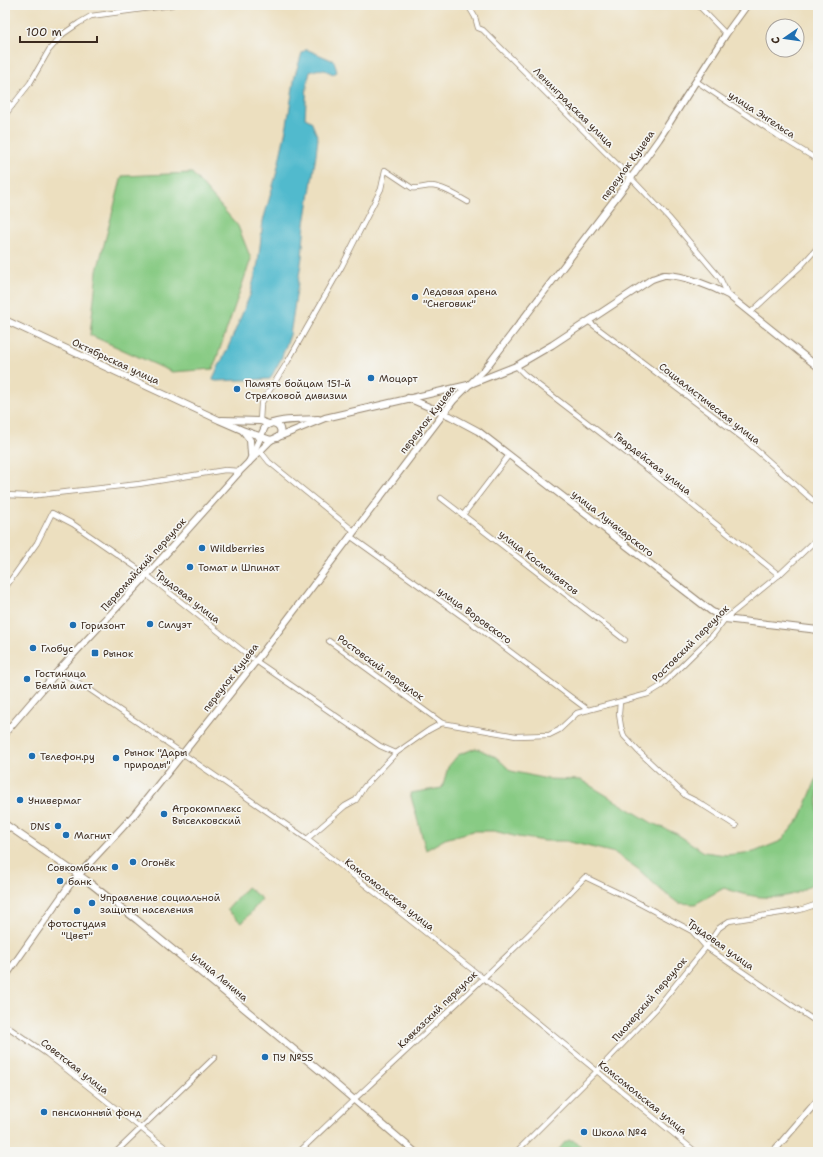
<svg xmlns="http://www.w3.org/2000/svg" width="823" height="1157" viewBox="0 0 823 1157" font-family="'Shantell Sans',sans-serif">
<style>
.green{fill:#88cb84;stroke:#627a51}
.water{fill:#51bacd;stroke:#467276}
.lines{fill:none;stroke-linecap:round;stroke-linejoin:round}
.minor-casing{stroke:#94846e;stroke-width:6}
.tertiary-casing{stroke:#94846e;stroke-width:8}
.minor{stroke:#fff;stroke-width:4.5}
.tertiary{stroke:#fff;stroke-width:6}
.poi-dot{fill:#1f6fb2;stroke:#f6f6f2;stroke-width:1.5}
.labels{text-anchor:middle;stroke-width:3.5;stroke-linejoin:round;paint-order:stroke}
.street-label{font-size:10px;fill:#3b2a1e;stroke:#f6f6f2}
.poi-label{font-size:10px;fill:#3b2a1e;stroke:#f6f6f2;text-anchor:start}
</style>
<rect width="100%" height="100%" fill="#f6f6f2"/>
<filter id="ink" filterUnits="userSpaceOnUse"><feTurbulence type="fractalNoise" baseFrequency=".025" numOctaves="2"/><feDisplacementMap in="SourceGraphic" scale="8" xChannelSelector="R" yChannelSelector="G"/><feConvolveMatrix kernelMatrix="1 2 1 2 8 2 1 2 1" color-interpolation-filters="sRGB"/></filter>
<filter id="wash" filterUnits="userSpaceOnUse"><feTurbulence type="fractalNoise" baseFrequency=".012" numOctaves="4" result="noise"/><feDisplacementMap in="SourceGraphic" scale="16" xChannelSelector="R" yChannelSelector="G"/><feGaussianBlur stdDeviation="0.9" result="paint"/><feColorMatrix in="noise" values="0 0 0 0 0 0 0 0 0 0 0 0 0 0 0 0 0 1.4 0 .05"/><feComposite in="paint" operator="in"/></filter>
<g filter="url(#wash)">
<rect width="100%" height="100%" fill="#ecdfbf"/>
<g class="green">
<polygon points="192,173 238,226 251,259 213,369 172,372 90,335 97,271 122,176"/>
<path d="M476 748 496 757 511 771 547 779 581 780 652 823 677 834 704 852 726 855 754 852 781 841 801 817 818 775V880C811 884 804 890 796 893 772 902 747 896 724 888L695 904 678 903 661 890 638 869 615 853 566 841H544L518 837 494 831H473L445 839 426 850 410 793 442 788 448 767 458 755Z"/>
<polygon points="247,887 262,899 242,923 227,910"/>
<path d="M569 1140C577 1140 581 1144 581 1152H557L564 1143Z"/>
</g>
<path class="water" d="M305 50H308L334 61 337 72 333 74C324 69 319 68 310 72L307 84 305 118 311 121 318 138 316 155 305 224 302 257 290 335 281 359 270 379 216 381 213 380V378L227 350 250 295 258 263 263 221 276 175 287 125 295 75 302 53Z"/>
</g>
<g filter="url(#ink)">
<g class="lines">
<defs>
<g id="minor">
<polyline points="468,5 475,17 478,28 483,30 631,178 669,218 720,278 728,295"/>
<polyline points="698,5 726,34"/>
<polyline points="696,81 777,135 818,160"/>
<polyline points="5,99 12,106"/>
<polyline points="5,115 30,83 49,50 63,34 79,23 91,16 172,5"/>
<polyline points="750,313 802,265 818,247"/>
<polyline points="588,321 744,439 818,505"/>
<polyline points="516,366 524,374 654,474 779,575"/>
<path d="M260 421 261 404 288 361 342 266 381 189 385 170 412 188C419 189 425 186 432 186 444 187 457 196 468 202"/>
<polyline points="261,452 269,462 354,531"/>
<polyline points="5,495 29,496 139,484 225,470 240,471"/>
<polyline points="441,498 625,640"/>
<polyline points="463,515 509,455"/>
<polyline points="350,536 484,632 588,710"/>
<polyline points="5,588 37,543 52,513 73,524 147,575 252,658"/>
<polyline points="329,641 442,723"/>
<polyline points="256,661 380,746 396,753"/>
<polyline points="58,671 86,687 307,839 483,978 696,1152"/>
<polyline points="620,702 619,714 621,727 624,736 638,751 686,796 698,802 736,826"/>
<polyline points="307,839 345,806 356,800 364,787 396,753 429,730 442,723 516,736 549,735 559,730 577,713 648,694 661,686 713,635 725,619 779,575 818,538"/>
<polyline points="5,1025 47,1054 171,1152"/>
<polyline points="116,1152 215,1057"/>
<path d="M299 1152C394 1060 494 973 585 877L629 898 692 931 706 947 818 1023"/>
<polyline points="516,1152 597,1071 656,1009 706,947 719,928 729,921 800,910 818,904"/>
</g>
<g id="tertiary">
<path d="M5 320 219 420 242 430 271 440 325 418 468 385 516 366 552 345 652 279C656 278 660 276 664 275 682 274 713 287 728 295L818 367"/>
<polyline points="408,398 450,416 478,431 711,611 725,619 818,630"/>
<polyline points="222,420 260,421 269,424"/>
<path d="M273 423C281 425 283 433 277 438"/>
<polyline points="243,431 250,440 251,454"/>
<path d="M249 462 265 427C274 418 305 420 318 419"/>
<polyline points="5,733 58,671 147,575 240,471 271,440"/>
<polyline points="5,824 86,880 137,920 325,1075 415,1152"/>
<polyline points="5,977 71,883 133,816 169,771 256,661 453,401 485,369 631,178 659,139 726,34 747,5"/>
<polyline points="773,1152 818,1100"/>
</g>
</defs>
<use href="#minor" class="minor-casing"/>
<use href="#tertiary" class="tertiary-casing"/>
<use href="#minor" class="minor"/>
<use href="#tertiary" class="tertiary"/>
</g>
</g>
<g class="poi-dot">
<circle cx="415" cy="297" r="4"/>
<circle cx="371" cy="378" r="4"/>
<circle cx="237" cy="389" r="4"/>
<circle cx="202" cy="548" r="4"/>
<circle cx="190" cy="567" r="4"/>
<circle cx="150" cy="624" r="4"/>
<circle cx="73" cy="625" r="4"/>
<circle cx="33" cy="648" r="4"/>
<rect x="91" y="649" width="8" height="8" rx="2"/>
<circle cx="27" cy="679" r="4"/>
<circle cx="32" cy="756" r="4"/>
<circle cx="116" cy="758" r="4"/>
<circle cx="20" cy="800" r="4"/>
<circle cx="164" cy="814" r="4"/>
<circle cx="58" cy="826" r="4"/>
<circle cx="66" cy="835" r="4"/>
<circle cx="133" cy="862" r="4"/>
<circle cx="115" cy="867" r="4"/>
<circle cx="60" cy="881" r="4"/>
<circle cx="92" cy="903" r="4"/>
<circle cx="77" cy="911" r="4"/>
<circle cx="265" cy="1057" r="4"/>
<circle cx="44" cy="1112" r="4"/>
<circle cx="584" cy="1132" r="4"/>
</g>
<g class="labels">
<g class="street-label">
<text transform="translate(574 107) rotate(45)" y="4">Ленинградская улица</text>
<text transform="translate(762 114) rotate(33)" y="4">улица Энгельса</text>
<text transform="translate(627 165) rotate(-54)" y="4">переулок Куцева</text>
<text transform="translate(116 361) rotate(25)" y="4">Октябрьская улица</text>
<text transform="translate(710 403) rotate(38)" y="4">Социалистическая улица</text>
<text transform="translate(427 419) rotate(-52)" y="4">переулок Куцева</text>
<text transform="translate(653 463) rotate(38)" y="4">Гвардейская улица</text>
<text transform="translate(613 523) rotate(38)" y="4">улица Луначарского</text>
<text transform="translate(539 562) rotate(38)" y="4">улица Космонавтов</text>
<text transform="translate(143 564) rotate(-48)" y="4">Первомайский переулок</text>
<text transform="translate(188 596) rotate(38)" y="4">Трудовая улица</text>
<text transform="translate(475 615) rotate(36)" y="4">улица Воровского</text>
<text transform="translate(690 643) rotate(-45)" y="4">Ростовский переулок</text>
<text transform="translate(381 667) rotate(36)" y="4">Ростовский переулок</text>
<text transform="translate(230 677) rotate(-52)" y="4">переулок Куцева</text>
<text transform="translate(390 894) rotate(38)" y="4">Комсомольская улица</text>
<text transform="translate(721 944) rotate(36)" y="4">Трудовая улица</text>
<text transform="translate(220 976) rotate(40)" y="4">улица Ленина</text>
<text transform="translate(649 999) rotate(-49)" y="4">Пионерский переулок</text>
<text transform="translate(437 1009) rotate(-44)" y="4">Кавказский переулок</text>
<text transform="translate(75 1066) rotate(38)" y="4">Советская улица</text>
<text transform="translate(643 1097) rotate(39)" y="4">Комсомольская улица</text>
</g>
<g class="poi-label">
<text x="423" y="295">Ледовая арена<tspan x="423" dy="12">"Снеговик"</tspan></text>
<text x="379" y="382">Моцарт</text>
<text x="245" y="387">Память бойцам 151-й<tspan x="245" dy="12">Стрелковой дивизии</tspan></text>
<text x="210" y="552">Wildberries</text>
<text x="198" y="571">Томат и Шпинат</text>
<text x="158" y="628">Силуэт</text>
<text x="81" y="629">Горизонт</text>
<text x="41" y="652">Глобус</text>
<text x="103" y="657">Рынок</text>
<text x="35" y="677">Гостиница<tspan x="35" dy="12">Белый аист</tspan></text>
<text x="124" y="756">Рынок "Дары<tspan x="124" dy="12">природы"</tspan></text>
<text x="40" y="760">Телефон.ру</text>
<text x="28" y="804">Универмаг</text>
<text x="172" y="812">Агрокомплекс<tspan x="172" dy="12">Выселковский</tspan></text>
<text x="50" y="830" text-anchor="end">DNS</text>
<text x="74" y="839">Магнит</text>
<text x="141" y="866">Огонёк</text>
<text x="107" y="871" text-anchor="end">Совкомбанк</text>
<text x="68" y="885">банк</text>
<text x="100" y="901">Управление социальной<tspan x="100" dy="12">защиты населения</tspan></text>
<text x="77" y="927" text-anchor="middle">фотостудия<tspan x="77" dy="12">"Цвет"</tspan></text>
<text x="273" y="1061">ПУ №55</text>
<text x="52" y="1116">пенсионный фонд</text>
<text x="592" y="1136">Школа №4</text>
</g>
</g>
<rect width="823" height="1157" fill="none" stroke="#f6f6f2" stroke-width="20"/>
<g transform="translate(785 38) rotate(257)"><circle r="19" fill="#f6f6f2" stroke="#aba49d"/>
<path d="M0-3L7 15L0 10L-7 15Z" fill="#1f6fb2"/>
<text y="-6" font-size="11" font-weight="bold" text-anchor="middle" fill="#3b2a1e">С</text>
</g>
<path d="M20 36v6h77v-6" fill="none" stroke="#3b2a1e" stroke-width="2"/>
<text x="26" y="36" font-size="12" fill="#3b2a1e" stroke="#f6f6f2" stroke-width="3" paint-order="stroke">100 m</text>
</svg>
